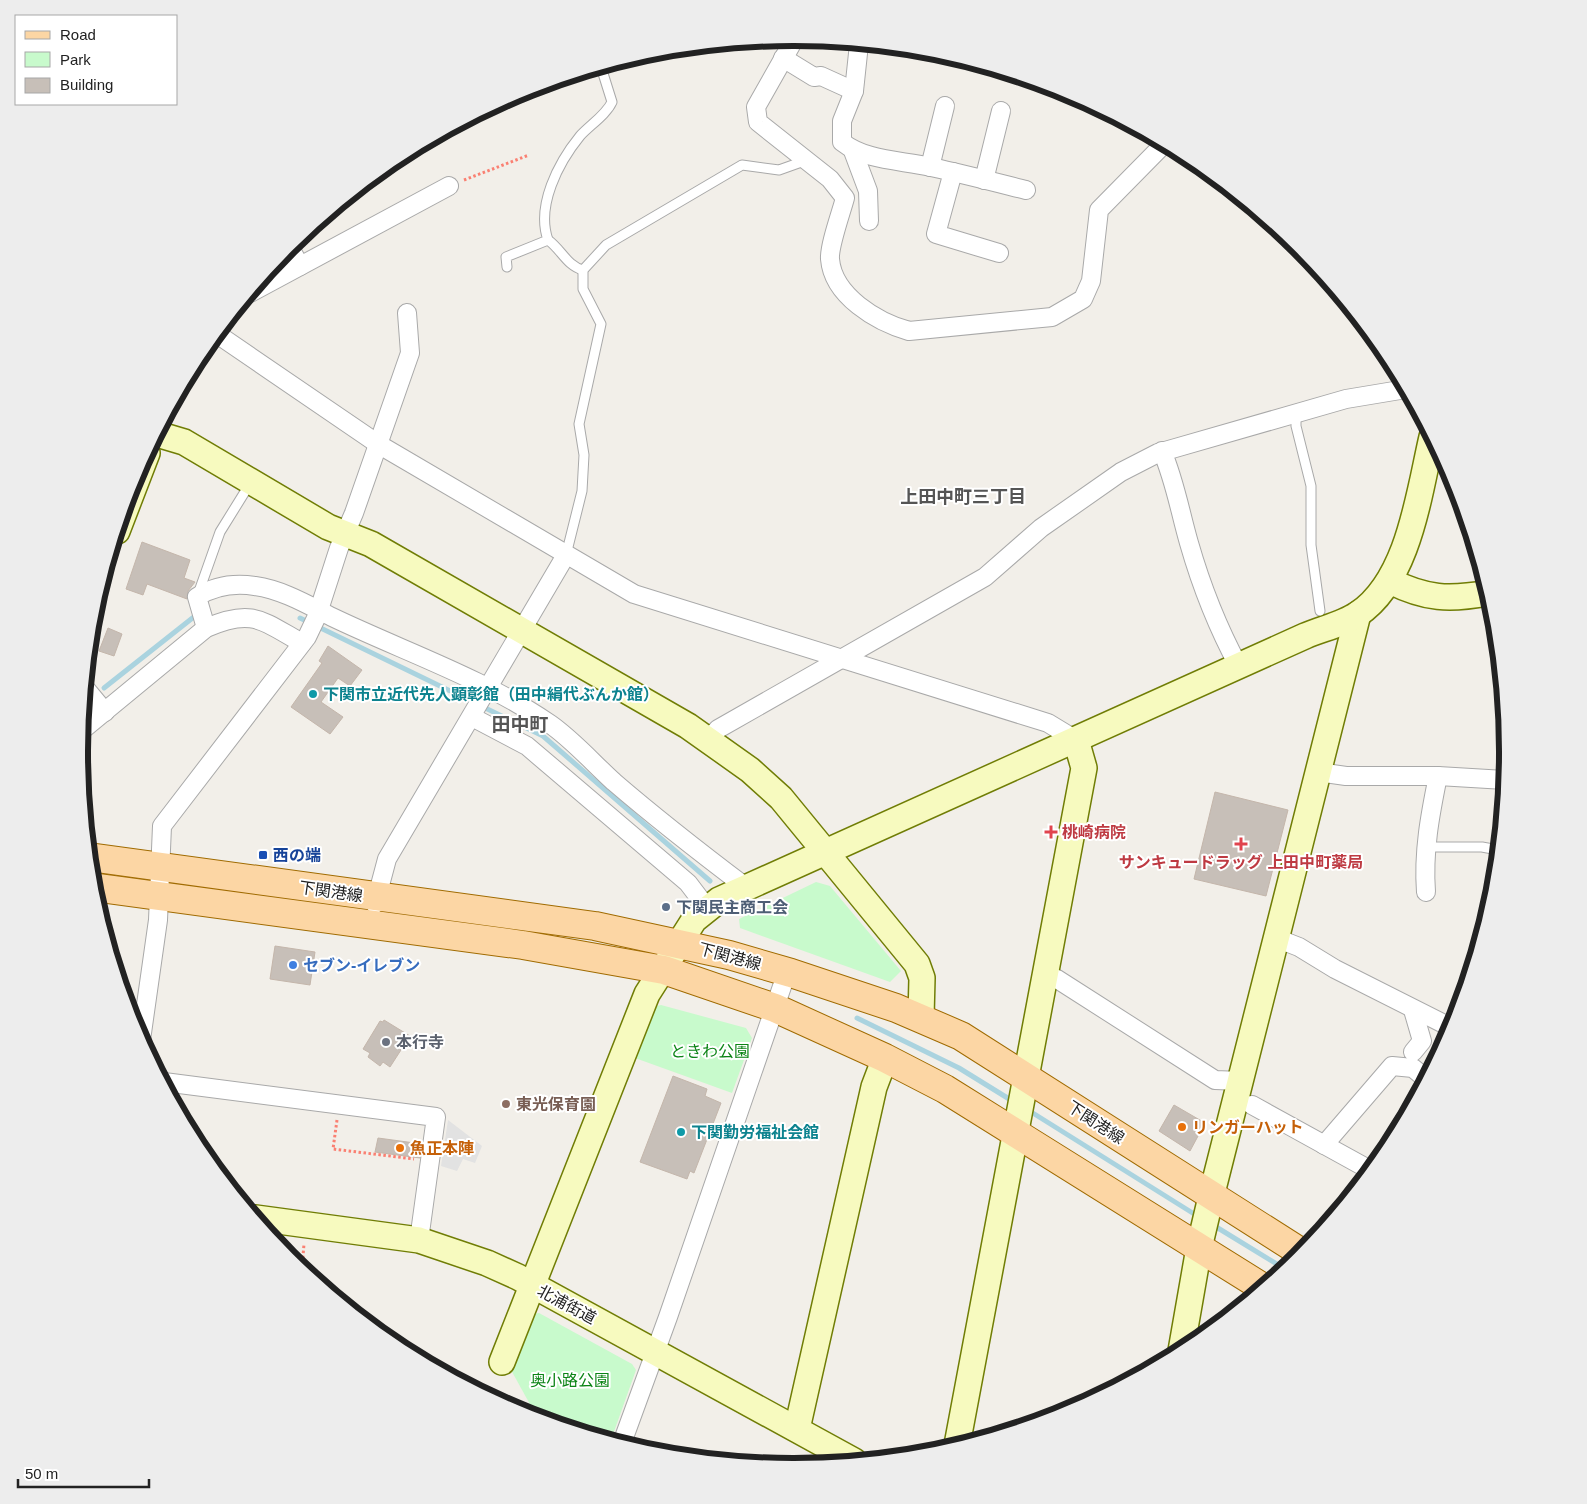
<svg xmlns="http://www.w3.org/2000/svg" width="1587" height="1504" viewBox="0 0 1587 1504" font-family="Arial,'Noto Sans JP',sans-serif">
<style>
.park{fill:#c8facc}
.parking{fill:#e2e2e2}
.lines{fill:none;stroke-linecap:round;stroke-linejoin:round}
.stream{stroke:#aad3df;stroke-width:5}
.building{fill:#c7bfb8;stroke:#c4b6ab}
.lane-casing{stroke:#a9a9a9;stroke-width:11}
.street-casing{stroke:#a9a9a9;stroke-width:20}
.secondary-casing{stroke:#707d05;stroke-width:28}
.primary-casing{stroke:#a06b00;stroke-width:30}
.path{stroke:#fa8072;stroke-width:3;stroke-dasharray:2.5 2.5;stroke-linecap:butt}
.lane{stroke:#fff;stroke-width:9}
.street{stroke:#fff;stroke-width:18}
.secondary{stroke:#f7fabf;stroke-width:25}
.primary{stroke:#fcd6a4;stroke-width:28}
.culture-dot{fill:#0f9aa8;stroke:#fff;stroke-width:2}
.health-dot{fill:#e0444e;stroke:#fff;stroke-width:2}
.transit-dot{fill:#1a4fb4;stroke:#fff;stroke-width:2}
.service-dot{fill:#5c6f8a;stroke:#fff;stroke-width:2}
.shop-dot{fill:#3f7fe0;stroke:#fff;stroke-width:2}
.worship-dot{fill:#6b7280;stroke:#fff;stroke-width:2}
.education-dot{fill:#8d6e63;stroke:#fff;stroke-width:2}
.food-dot{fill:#e8710a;stroke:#fff;stroke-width:2}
.labels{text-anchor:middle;stroke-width:4;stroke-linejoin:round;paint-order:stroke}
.culture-label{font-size:16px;font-weight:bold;fill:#0d838f;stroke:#fff;text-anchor:start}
.health-label{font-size:16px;font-weight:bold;fill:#be3a42;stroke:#fff;text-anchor:start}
.transit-label{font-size:16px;font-weight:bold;fill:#164399;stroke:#fff;text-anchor:start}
.street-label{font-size:16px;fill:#222;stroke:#fff}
.service-label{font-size:16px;font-weight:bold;fill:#4e5e75;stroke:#fff;text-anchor:start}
.shop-label{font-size:16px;font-weight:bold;fill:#366cbe;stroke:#fff;text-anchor:start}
.worship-label{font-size:16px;font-weight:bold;fill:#5b616d;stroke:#fff;text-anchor:start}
.park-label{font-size:16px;fill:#0c8416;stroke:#fff}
.education-label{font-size:16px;font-weight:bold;fill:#785e54;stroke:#fff;text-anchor:start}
.food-label{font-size:16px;font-weight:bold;fill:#c56008;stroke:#fff;text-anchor:start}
.neighbourhood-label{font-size:18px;font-weight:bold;fill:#555;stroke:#fff}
.quarter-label{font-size:19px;font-weight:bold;fill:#555;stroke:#fff}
.rim{fill:none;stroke:#222;stroke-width:6}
</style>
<rect width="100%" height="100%" fill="#f2efe9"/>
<g class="park">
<polygon points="816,882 830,886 901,971 890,982 740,928 739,919"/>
<polygon points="661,1005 746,1028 752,1038 732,1093 635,1058 653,1007"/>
<polygon points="539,1313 632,1364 636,1370 611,1440 537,1417 511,1370 533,1314"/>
</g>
<polygon class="parking" points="448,1120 482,1146 475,1163 463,1159 457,1171 441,1166"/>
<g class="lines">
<g class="stream">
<polyline points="300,618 543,736 710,881"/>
<polyline points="104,688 195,616"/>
<polyline points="857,1018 959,1068 1014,1102"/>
<polyline points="1028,1110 1199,1217"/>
<polyline points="1213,1225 1285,1269"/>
</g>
</g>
<g class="building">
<polygon points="142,542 190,560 184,578 195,582 188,591 187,599 147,584 143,595 126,589"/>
<polygon points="108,628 122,634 114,656 99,651"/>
<polygon points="328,646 362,670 350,686 338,678 321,702 343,717 330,734 291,707 322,663 319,661"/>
<polygon points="1215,792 1288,810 1266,896 1194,879"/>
<polygon points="275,946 315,952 310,985 270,979"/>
<polygon points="384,1020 410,1036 390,1067 383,1062 380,1066 368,1057 370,1053 363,1049 380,1021 383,1022"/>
<polygon points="673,1076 707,1089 705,1096 721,1103 694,1173 690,1171 687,1179 640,1162"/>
<polygon points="1174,1105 1205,1123 1190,1151 1159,1131"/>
<polygon points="378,1138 422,1144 420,1158 375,1152"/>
</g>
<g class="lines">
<defs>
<g id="lane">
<path d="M548 240C561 249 567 266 583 270"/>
<path d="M507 267 506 257 548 240C536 206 558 163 580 136 590 125 606 115 612 102L601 67"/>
<polyline points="1296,414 1296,426 1311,486 1311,545 1320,611"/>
<polyline points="566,555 582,491 584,455 579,424 601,324 583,289 583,270 606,245 742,165 779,170 807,160"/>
<polyline points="197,597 220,532 251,482"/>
<polyline points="1426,847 1482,847 1498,850"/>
</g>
<g id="street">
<path d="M795 38 756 107 758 122 830 179 845 198C841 213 829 246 830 259 833 296 877 322 909 331L1052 317 1083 299 1091 281 1099 210 1164 144"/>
<path d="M859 44 854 91 842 121V142C866 161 901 160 931 167 963 174 994 182 1026 190"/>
<polyline points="783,58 814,77 821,76 854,91"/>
<polyline points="853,151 868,191 869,221"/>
<polyline points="930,167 945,106"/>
<polyline points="953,172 936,234 999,253"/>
<polyline points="984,180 1001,111"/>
<polyline points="289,246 300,266"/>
<polyline points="250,293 449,186"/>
<polyline points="217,334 378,444 634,594 1048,723 1076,740"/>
<path d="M1162 451C1175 481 1180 512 1189 543 1201 585 1218 628 1239 667"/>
<path d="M206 628 197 597C214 586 235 583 255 586 283 590 308 605 332 617 405 652 483 678 550 724 573 740 593 763 614 782 657 819 702 854 747 888"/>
<polyline points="85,688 105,712"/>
<polyline points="472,717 527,746 688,883 707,908"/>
<path d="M81 731 206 628C252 608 261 620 302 643"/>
<polyline points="708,740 718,729 985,577 1041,528 1121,472 1158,453 1346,399 1406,389"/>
<polyline points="1318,772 1346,776 1438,776 1505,780"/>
<path d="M1426 892C1423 852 1430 815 1438 776"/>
<polyline points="375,904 387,859 566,555"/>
<polyline points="1276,938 1299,947 1335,969 1452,1028"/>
<polyline points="1045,974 1057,979 1215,1080 1241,1081"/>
<polyline points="1413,1010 1422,1041 1413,1052"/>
<polyline points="141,1040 158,920 162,826 307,637 317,616 339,548 354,513 410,353 407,313"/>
<polyline points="164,1082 436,1117 419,1240"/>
<polyline points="1252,1105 1370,1170"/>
<polyline points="1324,1145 1392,1066 1413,1068 1425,1078"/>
<polyline points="622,1443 668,1317 787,972"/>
</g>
<g id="secondary">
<polyline points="157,434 184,442 328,527 371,544 688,726 750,770 781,798 917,964 922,978 921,1017"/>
<polyline points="117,531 147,453"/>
<path d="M1390 581C1426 599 1449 600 1488 593"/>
<polyline points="256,1218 419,1240 487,1263 518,1277 854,1461"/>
<polyline points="1181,1351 1199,1248 1211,1197 1358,614"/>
<path d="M502 1362 647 994 694 920 719 900 1305 636C1321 629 1344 624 1358 614 1409 580 1419 493 1432 437"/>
<polyline points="797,1429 874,1087 885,1058"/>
<polyline points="957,1445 1084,768 1076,740"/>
</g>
<g id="primary">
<polyline points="89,857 595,926 729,955 791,973 896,1008 961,1036 1302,1253"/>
<polyline points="92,887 523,945 664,970 775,1008 885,1058 945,1089 1262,1287"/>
</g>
</defs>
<use href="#lane" class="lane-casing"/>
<use href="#street" class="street-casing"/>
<use href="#secondary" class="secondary-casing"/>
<use href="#primary" class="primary-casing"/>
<g class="path">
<polyline points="464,180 529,155"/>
<polyline points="337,1120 333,1149 414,1159"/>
<polyline points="302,1268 304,1244"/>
</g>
<use href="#lane" class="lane"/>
<use href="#street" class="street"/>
<use href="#secondary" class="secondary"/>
<use href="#primary" class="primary"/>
</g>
<g class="culture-dot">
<circle cx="313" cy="694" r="5"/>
<circle cx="681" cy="1132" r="5"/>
</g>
<g class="health-dot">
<path d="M1048.5 824.5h5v5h5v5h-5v5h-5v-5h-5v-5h5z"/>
<path d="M1238.5 836.5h5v5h5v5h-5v5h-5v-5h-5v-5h5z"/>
</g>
<rect class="transit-dot" x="258" y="850" width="10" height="10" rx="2.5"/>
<circle class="service-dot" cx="666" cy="907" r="5"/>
<circle class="shop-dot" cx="293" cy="965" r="5"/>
<circle class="worship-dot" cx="386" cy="1042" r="5"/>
<circle class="education-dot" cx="506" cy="1104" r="5"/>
<g class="food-dot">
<circle cx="1182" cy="1127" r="5"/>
<circle cx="400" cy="1148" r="5"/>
</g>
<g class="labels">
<g class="culture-label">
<text x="323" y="700">下関市立近代先人顕彰館（田中絹代ぶんか館）</text>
<text x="691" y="1138">下関勤労福祉会館</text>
</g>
<g class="health-label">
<text x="1062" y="838">桃崎病院</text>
<text x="1241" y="868" text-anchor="middle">サンキュードラッグ 上田中町薬局</text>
</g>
<g class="transit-label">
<text x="273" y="861">西の端</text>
</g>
<g class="street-label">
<text transform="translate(331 891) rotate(8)" y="6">下関港線</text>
<text transform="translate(730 956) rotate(15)" y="6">下関港線</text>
<text transform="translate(1096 1122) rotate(33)" y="6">下関港線</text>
<text transform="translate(567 1304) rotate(28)" y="6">北浦街道</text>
</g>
<g class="service-label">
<text x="676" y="913">下関民主商工会</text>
</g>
<g class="shop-label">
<text x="303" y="971">セブン-イレブン</text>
</g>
<g class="worship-label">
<text x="396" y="1048">本行寺</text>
</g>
<g class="park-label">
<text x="710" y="1057">ときわ公園</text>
<text x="570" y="1386">奥小路公園</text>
</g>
<g class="education-label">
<text x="516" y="1110">東光保育園</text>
</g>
<g class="food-label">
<text x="1192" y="1133">リンガーハット</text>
<text x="410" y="1154">魚正本陣</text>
</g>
<g class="neighbourhood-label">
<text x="963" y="503">上田中町三丁目</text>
</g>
<g class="quarter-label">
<text x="520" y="731">田中町</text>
</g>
</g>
<path d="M0 0H1587V1504H0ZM793 46H794A705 705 0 0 1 1499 751V753A705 705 0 0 1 794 1458H793A705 705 0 0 1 88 753V751A705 705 0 0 1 793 46Z" fill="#ededed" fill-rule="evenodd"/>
<path class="rim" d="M793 46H794A705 705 0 0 1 1499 751V753A705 705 0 0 1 794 1458H793A705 705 0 0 1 88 753V751A705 705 0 0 1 793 46Z"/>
<rect x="15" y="15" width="162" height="90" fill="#ffffff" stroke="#a7a7a7"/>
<rect x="25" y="31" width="25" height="8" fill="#fcd6a4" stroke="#a7a7a7"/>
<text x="60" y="40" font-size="15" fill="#222222">Road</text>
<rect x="25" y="52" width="25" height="15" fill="#c8facc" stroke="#a7a7a7"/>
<text x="60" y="65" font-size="15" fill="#222222">Park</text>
<rect x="25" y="78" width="25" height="15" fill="#c7bfb8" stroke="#a7a7a7"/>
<text x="60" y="90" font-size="15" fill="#222222">Building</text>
<path d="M18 1479v8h131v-8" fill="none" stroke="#222222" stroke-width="2.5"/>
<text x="25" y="1479" font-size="15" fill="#222222" stroke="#ffffff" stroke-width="4" paint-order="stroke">50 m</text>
</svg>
